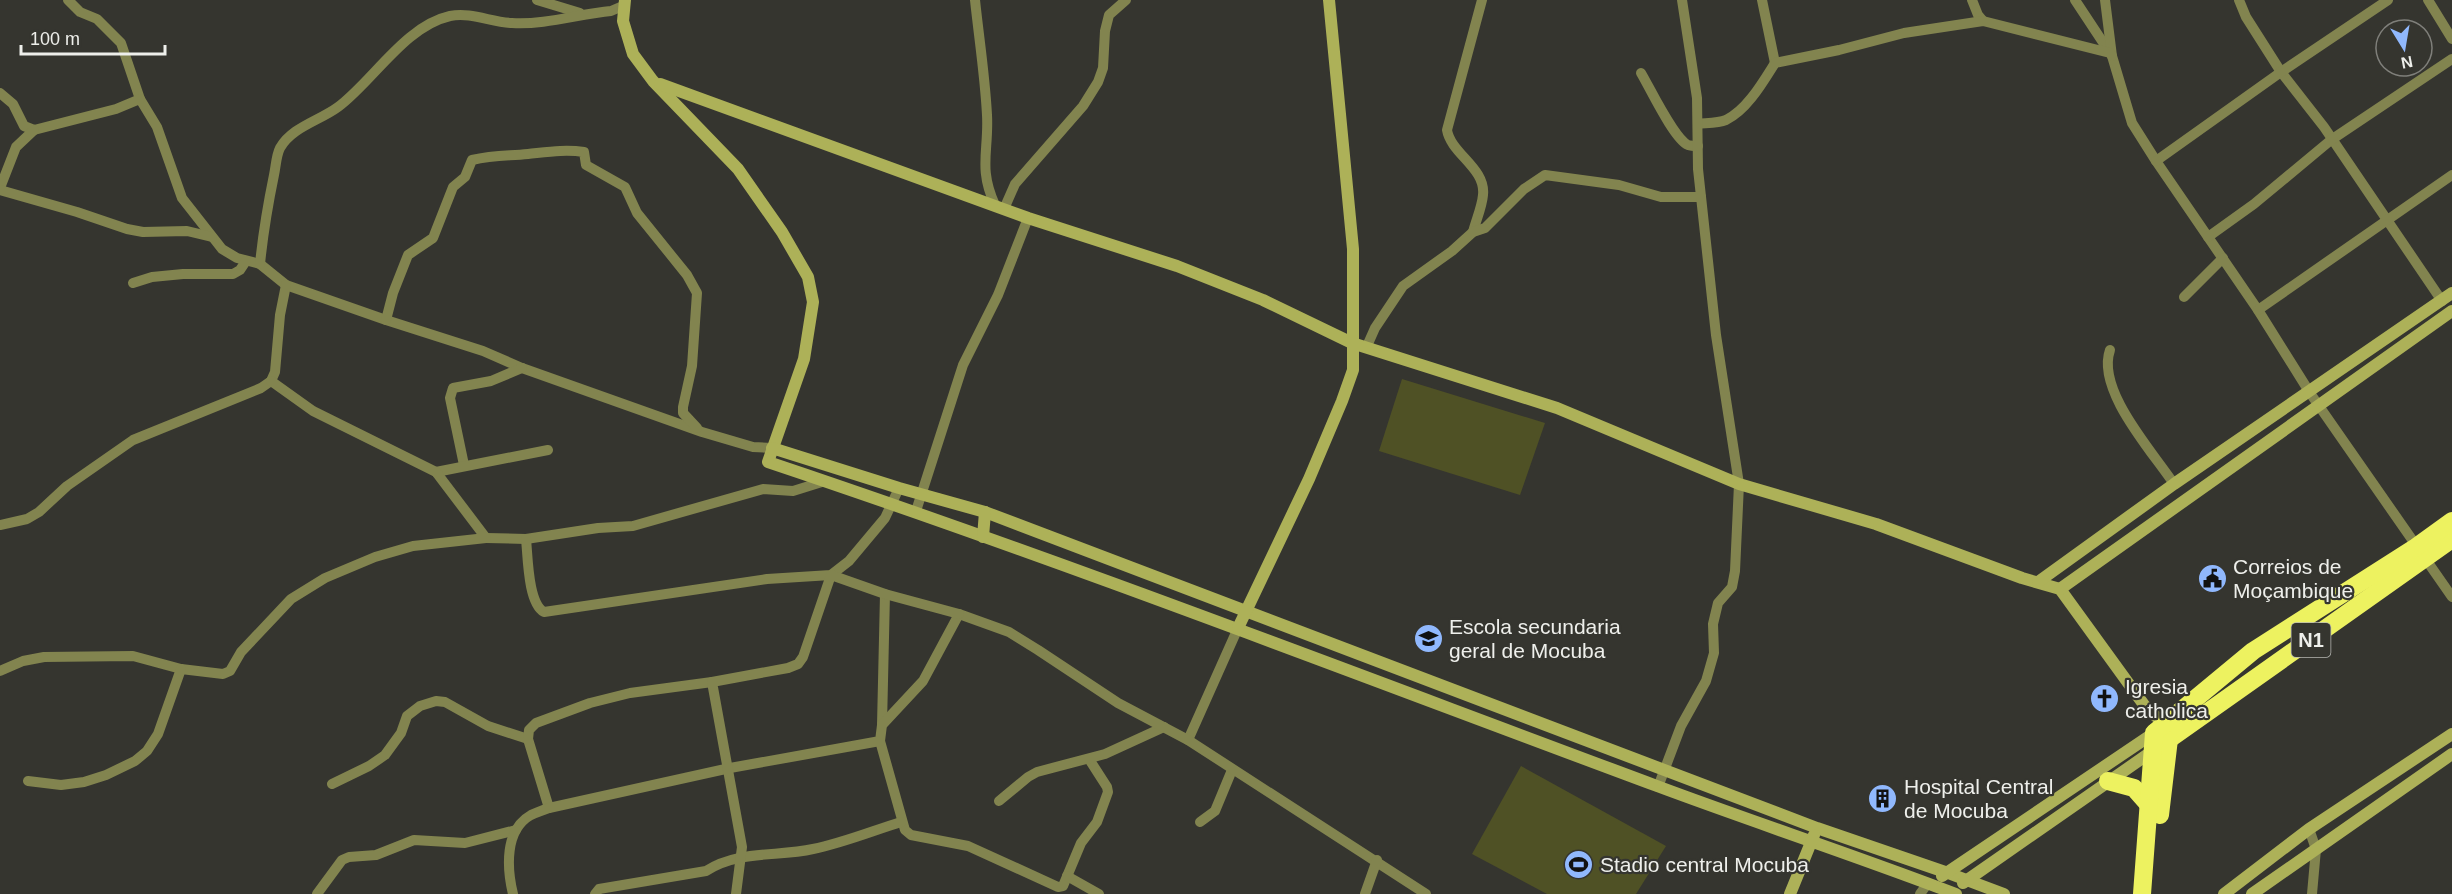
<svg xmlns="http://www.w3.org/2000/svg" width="2452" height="894" viewBox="0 0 2452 894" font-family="Helvetica,sans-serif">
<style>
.green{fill:#4f5125}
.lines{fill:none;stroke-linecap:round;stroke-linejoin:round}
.street{stroke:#82844f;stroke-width:10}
.secondary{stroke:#adb158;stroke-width:12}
.highway{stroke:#edf260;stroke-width:18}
.labels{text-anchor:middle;stroke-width:4.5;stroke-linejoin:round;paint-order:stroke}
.shield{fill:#35352f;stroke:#b6b7b3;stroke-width:1.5}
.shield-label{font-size:20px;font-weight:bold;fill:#eeefeb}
.poi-label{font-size:21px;fill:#eeefeb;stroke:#35352f;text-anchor:start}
</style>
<rect width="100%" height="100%" fill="#35352f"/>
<g class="green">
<polygon points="1402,379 1545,423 1520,495 1379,451"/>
<polygon points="1521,766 1666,846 1636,894 1547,894 1472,854"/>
</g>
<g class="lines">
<g class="street">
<polyline points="68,0 80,12 97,19 121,43 140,99 157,127 182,198 222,249 237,258 260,264 286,285 386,320 483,351 522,368 702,432 753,447 772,448"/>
<polyline points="537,0 580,13"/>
<path d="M975 0C979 38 985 76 987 115 989 151 978 168 995 205"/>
<polyline points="1762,0 1775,63"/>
<polyline points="1972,0 1978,15 1983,21"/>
<polyline points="2075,0 2110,53"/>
<polyline points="2105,0 2112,56 2132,123 2156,161 2258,310 2310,393 2452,597"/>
<polyline points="2239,0 2246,17 2281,72 2324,127 2442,301"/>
<polyline points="2428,0 2452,39"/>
<path d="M1641 73C1650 88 1674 139 1688 145 1691 146 1695 146 1698 146"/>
<polyline points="0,93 13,104 24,126 34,130 116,109 140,99"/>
<path d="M1698 124C1707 123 1718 123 1726 120 1747 110 1763 82 1775 63L1839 50 1904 33 1983 21 2110 53 2112 56"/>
<polyline points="2156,161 2281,72 2388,0"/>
<polyline points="0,188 16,147 34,130"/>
<polyline points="0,190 77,212 127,229 143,232 187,231 212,237"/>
<polyline points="1004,209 1015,184 1083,106 1098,82 1103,68 1105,31 1109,15 1126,0"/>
<path d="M1473 232C1476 220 1482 207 1483 195 1486 168 1451 154 1447 130L1482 0"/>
<polyline points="2208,237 2254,204 2331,140 2452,59"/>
<path d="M260 264C263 234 268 204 274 175 276 166 276 156 280 148 292 127 319 121 338 107 373 81 405 26 450 16 471 12 491 22 512 23 545 25 579 14 611 11L625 5"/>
<polyline points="133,283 152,277 183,274 233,274 240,270 246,261"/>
<polyline points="2184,297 2223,258"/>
<polyline points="2258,310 2452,175"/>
<path d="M386 320 393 293 408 255 433 238 453 187 465 177 472 160C494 155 507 156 528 154 547 152 565 149 584 152L586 165 625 187 637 213 687 275 697 293 692 366 683 407V413L697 428"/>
<polyline points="1367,346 1375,328 1403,286 1452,251 1473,232 1485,228 1524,189 1545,175 1619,185 1661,197 1701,197"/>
<path d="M2110 350C2096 390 2152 451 2174 484"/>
<polyline points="464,465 450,398 453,388 491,381 522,368"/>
<polyline points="436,472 548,450"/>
<polyline points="916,511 963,365 998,295 1028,218"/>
<polyline points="0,525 27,519 39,512 67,486 133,440 261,388 271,381 275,372 280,315 286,285"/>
<polyline points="486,538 526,539 598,528 633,526 763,489 793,491 825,481"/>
<path d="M526 539C528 558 528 603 544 612L767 579 831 575 849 561 885 518 899 488"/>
<polyline points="0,671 23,661 44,657 133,656 181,669 223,674 230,671 241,652 291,599 325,578 375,557 413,546 486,538 436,472 313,411 271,381"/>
<polyline points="882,725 885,594"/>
<polyline points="1188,740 1238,628"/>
<polyline points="880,741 905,830 911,835 968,846 1058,887 1063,886 1081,843 1097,822 1108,792 1107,787 1089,759"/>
<polyline points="28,781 61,785 84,782 106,775 135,761 147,751 158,734 181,669"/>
<polyline points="332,784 369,766 385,755 401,733 407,716 420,706 436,701 445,702 488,726 528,739"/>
<polyline points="1658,787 1681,726 1706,681 1714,653 1713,624 1718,603 1732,587 1735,571 1739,484 1716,335 1698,169 1697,98 1682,0"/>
<polyline points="999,801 1028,777 1037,772 1105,754 1164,727"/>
<polyline points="549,808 528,739 529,730 536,723 590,703 630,693 712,682"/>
<polyline points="1200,822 1215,811 1232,770"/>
<polyline points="2309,829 2316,849 2312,894"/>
<polyline points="1067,876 1099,894"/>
<polyline points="317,894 342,860 349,857 376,855 414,840 465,843 516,830"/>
<path d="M513 894C507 869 504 830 531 815 537 812 543 810 549 808L730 768 880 741 882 725 923 681 959 614 1009 632 1038 650 1118 703 1188 740 1426 894"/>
<path d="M595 894 599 889 706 871C739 850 777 857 813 849 843 843 872 831 901 822"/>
<polyline points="736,894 742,847 712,682 788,668 798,664 803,657 831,575 885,594 959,614"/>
<polyline points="1365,894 1377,860"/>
<polyline points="1920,894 1928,883"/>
</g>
<g class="secondary">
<path d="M625 0 623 21 633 54 653 81 738 169 782 232 808 277 813 302 804 359 768 462C1067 562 1361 676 1657 786 1756 823 1857 856 1956 894"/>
<polyline points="660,84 1028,218 1177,266 1263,300 1352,343 1557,408 1739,484 1876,524 2022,578 2060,589 2147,709 2165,724"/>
<polyline points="772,448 899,488 985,512 1817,828 1948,873 2004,894"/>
<polyline points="983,537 985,512"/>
<polyline points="2038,582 2174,484 2452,293"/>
<polyline points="2060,589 2452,311"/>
<polyline points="1238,628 1309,479 1342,401 1353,370 1353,249 1329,0"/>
<polyline points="1942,876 2154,733 2153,730"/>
<polyline points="1963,883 2154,750"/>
<polyline points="1790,894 1814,835"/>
<polyline points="2224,894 2309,829 2452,734"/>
<polyline points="2252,894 2452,754"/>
</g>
<g class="highway">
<polyline points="2154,750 2452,539"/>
<polyline points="2108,781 2134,788 2149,805"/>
<polyline points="2160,815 2169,739 2167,732"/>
<polyline points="2142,894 2154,733 2253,651 2416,547 2452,521"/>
</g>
</g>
<defs>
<symbol id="civic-disc" viewBox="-11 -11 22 22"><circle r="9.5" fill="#90b8fd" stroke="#35352f"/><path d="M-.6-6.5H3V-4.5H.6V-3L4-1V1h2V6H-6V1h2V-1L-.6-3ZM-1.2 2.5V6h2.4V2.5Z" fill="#111"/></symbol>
<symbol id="school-disc" viewBox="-11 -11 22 22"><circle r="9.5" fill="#90b8fd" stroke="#35352f"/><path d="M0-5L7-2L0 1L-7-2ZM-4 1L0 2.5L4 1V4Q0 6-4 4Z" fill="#111"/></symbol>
<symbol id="church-disc" viewBox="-11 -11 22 22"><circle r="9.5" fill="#90b8fd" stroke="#35352f"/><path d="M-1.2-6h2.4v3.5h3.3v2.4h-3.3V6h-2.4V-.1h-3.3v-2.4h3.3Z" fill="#111"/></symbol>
<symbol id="building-disc" viewBox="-11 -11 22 22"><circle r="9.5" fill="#90b8fd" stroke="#35352f"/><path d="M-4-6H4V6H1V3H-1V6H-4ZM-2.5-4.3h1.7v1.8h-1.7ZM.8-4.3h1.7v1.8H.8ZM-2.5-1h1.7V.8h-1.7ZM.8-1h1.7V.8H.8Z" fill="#111"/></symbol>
<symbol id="stadium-disc" viewBox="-11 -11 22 22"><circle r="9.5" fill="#90b8fd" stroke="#35352f"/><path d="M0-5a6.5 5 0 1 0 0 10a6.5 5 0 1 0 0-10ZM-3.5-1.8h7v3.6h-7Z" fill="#111"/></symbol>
</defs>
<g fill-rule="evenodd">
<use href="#civic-disc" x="2196" y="562" width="33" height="33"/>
<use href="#school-disc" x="1412" y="622" width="33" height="33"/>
<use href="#church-disc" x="2088" y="682" width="33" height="33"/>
<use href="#building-disc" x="1866" y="782" width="33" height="33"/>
<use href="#stadium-disc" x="1562" y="848" width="33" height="33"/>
</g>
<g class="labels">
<rect class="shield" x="2291.5" y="623" width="39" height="34" rx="4.5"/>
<g class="shield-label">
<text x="2311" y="647">N1</text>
</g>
<g class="poi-label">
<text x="2233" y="574">Correios de<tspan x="2233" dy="24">Moçambique</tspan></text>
<text x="1449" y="634">Escola secundaria<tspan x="1449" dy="24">geral de Mocuba</tspan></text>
<text x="2125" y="694">Igresia<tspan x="2125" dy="24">catholica</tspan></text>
<text x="1904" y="794">Hospital Central<tspan x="1904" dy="24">de Mocuba</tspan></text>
<text x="1600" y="872">Stadio central Mocuba</text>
</g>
</g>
<g transform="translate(2404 48) rotate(169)"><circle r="28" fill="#35352f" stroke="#7f7f7a" stroke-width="1.5"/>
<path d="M0-4.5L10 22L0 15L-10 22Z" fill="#90b8fd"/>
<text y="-9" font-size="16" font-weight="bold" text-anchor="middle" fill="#eeefeb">N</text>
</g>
<path d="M21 45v9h144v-9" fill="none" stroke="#eeefeb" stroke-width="3"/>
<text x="30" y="45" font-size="18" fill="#eeefeb" stroke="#35352f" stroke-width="4.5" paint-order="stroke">100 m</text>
</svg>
